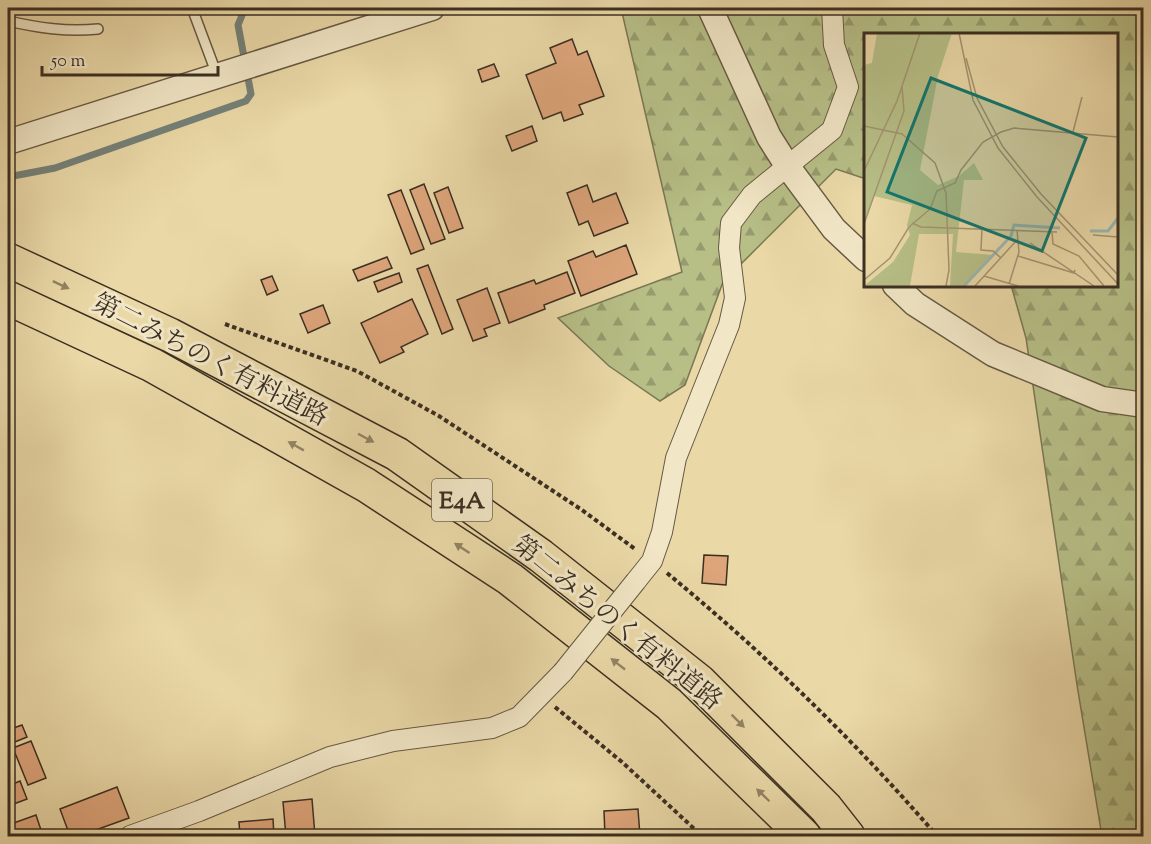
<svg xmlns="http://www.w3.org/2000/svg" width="1151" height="844" viewBox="0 0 1151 844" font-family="'Sorts Mill Goudy','Noto Serif JP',serif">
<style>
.forest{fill:url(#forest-firs);stroke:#797754;stroke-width:1.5}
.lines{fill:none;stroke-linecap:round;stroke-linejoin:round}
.stream{stroke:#758178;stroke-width:7}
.building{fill:#dea57b;stroke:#3b2f22;stroke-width:1.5}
.service-casing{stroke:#675943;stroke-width:12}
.minor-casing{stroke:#675943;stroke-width:22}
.tertiary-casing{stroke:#675943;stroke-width:27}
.motorway-casing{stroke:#3b2f22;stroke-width:36}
.path{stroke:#3b2f22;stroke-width:4;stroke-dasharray:4.5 3;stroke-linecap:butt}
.service{stroke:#f1e6c6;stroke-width:9}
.minor{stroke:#f1e6c6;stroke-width:20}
.tertiary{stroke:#f1e6c6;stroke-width:24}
.motorway{stroke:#ead8a7;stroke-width:33}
.minor-bridge-casing{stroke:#675943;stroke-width:22;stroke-linecap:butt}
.minor-bridge{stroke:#f1e6c6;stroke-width:20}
.oneway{fill:#928464}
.labels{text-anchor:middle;stroke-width:6;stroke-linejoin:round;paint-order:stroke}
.shield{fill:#f1e6c6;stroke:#726653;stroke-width:1.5}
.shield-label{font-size:24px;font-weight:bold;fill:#3b2f22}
.street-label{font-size:26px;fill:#3b2f22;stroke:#f1e6c6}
.inset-river{fill:none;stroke:#9bb8b2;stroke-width:3}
.inset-road{fill:none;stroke:#a49472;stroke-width:1.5}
.view{fill:#0f766e;fill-opacity:0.15;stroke:#0f766e;stroke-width:3}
.inset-edge{fill:none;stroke:#3b2f22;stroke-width:3}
</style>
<defs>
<pattern id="forest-firs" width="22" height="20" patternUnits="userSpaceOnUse" patternTransform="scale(1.5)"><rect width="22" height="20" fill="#b7bf87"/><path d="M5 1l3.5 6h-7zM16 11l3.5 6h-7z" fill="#969c6e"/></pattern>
</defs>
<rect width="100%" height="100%" fill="#ead8a7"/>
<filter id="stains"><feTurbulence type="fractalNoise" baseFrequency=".00333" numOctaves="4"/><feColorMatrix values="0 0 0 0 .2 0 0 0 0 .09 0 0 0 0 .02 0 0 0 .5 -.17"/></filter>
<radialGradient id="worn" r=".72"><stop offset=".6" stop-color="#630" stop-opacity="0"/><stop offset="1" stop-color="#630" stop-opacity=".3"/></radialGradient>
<polygon class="forest" points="621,8 1143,8 1143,836 1102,836 1077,685 1026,338 1011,285 1116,285 1116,34 866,34 866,179 836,169 723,282 685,385 660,401 609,366 558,318 682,272"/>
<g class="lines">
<polyline class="stream" points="8,177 55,168 246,101 251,94 238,25 245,8"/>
</g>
<g class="building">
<polygon points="572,39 578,55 587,51 604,96 579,105 583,114 564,121 561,112 543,119 526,75 556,63 550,48"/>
<polygon points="494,64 499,76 482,82 478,70"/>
<polygon points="532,126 537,141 512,151 506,136"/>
<polygon points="424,184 445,239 431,244 410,190"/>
<polygon points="587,185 593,202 616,193 628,223 594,236 588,221 579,225 567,193"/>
<polygon points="448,187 463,228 449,233 434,193"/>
<polygon points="401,190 424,249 411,254 388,195"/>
<polygon points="626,245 637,274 581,296 568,261 593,251 596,257"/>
<polygon points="387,257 392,268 358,281 353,270"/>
<polygon points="428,265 453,329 442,334 417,269"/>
<polygon points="567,272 575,293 544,305 545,309 509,323 498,293 534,280 536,284"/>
<polygon points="399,273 402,282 378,292 374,282"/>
<polygon points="272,276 278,290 267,295 261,280"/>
<polygon points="487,288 500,323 484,329 487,336 473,341 457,300"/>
<polygon points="412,299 428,334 401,347 404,352 380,363 361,323"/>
<polygon points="323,305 330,323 308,333 300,314"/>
<polygon points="704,555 728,556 726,585 702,583"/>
<polygon points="22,725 27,737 10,744 8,730"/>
<polygon points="31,741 46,778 28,785 13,748"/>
<polygon points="20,781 27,799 11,805 8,796 8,786"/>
<polygon points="117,787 129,818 79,836 70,836 60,809"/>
<polygon points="312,799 315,836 286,836 283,802"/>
<polygon points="638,809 640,836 605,836 604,811"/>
<polygon points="36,815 43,836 8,836 8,825"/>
<polygon points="273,819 274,836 240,836 239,822"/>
</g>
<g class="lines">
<defs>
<g id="service">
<polyline points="192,8 217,75"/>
<path d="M8 21C39 28 66 32 98 29"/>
</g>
<g id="minor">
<polyline points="636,581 652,561 662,532 676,458 729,325 735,298 729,248 731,223 752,195 832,130 848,87 834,45 832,8"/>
<polyline points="130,836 199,811 330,757 393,741 492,728 519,717 563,672"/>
</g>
<g id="tertiary">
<polyline points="710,8 769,137 788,167 834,229 866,259"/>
<polyline points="8,142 432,8"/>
<polyline points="895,285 915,304 993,354 1102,399 1144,405"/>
</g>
<g id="motorway">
<polyline points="8,260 170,335 397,454 541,556 699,681 826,808 848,836"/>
<polyline points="8,298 152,365 366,485 510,579 669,704 804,836"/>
</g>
</defs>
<use href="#service" class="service-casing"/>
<use href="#minor" class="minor-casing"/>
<use href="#tertiary" class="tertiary-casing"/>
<use href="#motorway" class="motorway-casing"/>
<g class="path">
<polyline points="225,324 357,371 439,416 582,510 635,549"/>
<path d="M667 573C763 652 856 742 937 836"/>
<polyline points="555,707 622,762 702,836"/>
</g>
<use href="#service" class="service"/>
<use href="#minor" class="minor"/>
<use href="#tertiary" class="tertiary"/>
<use href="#motorway" class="motorway"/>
<defs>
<polyline id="minor-bridge" points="563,672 636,581"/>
</defs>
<use href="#minor-bridge" class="minor-bridge-casing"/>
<use href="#minor-bridge" class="minor-bridge"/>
</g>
<defs><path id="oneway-solid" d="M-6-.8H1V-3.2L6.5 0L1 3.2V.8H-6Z" transform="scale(1.5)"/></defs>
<g class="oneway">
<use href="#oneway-solid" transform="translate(61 285) rotate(25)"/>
<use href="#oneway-solid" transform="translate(366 438) rotate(28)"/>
<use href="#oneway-solid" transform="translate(296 446) rotate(-151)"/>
<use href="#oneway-solid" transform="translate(462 548) rotate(-147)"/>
<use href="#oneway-solid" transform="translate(618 664) rotate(-142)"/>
<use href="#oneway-solid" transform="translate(738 721) rotate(45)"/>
<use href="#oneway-solid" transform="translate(763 795) rotate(-136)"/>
</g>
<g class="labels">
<rect class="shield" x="432" y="479" width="60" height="42" rx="4.5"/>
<g class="shield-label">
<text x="462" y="508">E4A</text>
</g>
<g class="street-label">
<text transform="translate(211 359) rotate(27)" y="9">第二みちのく有料道路</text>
<text transform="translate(618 622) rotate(39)" y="9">第二みちのく有料道路</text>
</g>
</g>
<g transform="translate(864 33)">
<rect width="254" height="254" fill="#ead8a7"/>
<path d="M13 0H88L74 43 56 137 74 152 95 143 110 130 119 147H100L92 219 129 222 99 253H86L89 201H55L46 253H0L29 229 46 202 43 192 48 172 10 163 0 191V32L8 30Z" fill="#b7bf87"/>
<path class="inset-river" d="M226 198H244L254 185M100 253 147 203 150 192 196 195"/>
<path class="inset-road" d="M95 0 109 67 134 115 173 164 254 251M102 25 113 65 139 114 177 161 254 242M0 93 38 101 71 130 82 160 85 237 82 253M209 99 218 64M0 138 33 68 56 0M48 190 57 194 193 199M0 191 40 78 38 54M118 195 117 217 129 218 137 225M188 199 189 211 215 223 240 253M229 202 254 204M166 210 230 253M154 223 210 240 211 237M120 243 154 253M0 247 26 225 45 194 66 176 73 158 91 150 97 137 119 109 137 99 150 95 254 104M145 251 155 219 153 197M111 253 153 207"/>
<path class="view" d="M67 45 222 105 178 218 23 159Z"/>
<rect width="254" height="254" class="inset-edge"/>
</g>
<rect width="1151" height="844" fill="none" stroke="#ead8a7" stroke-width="30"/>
<rect x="9" y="9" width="1133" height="826" fill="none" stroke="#3b2f22" stroke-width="3"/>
<rect x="15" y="15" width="1121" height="814" fill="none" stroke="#3b2f22" stroke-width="1.5"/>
<path d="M42 66v9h176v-9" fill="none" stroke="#3b2f22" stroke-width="3"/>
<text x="51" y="66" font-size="18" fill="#3b2f22" stroke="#f1e6c6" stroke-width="4.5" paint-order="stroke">50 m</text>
<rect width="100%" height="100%" filter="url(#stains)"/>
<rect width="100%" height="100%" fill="url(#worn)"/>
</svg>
